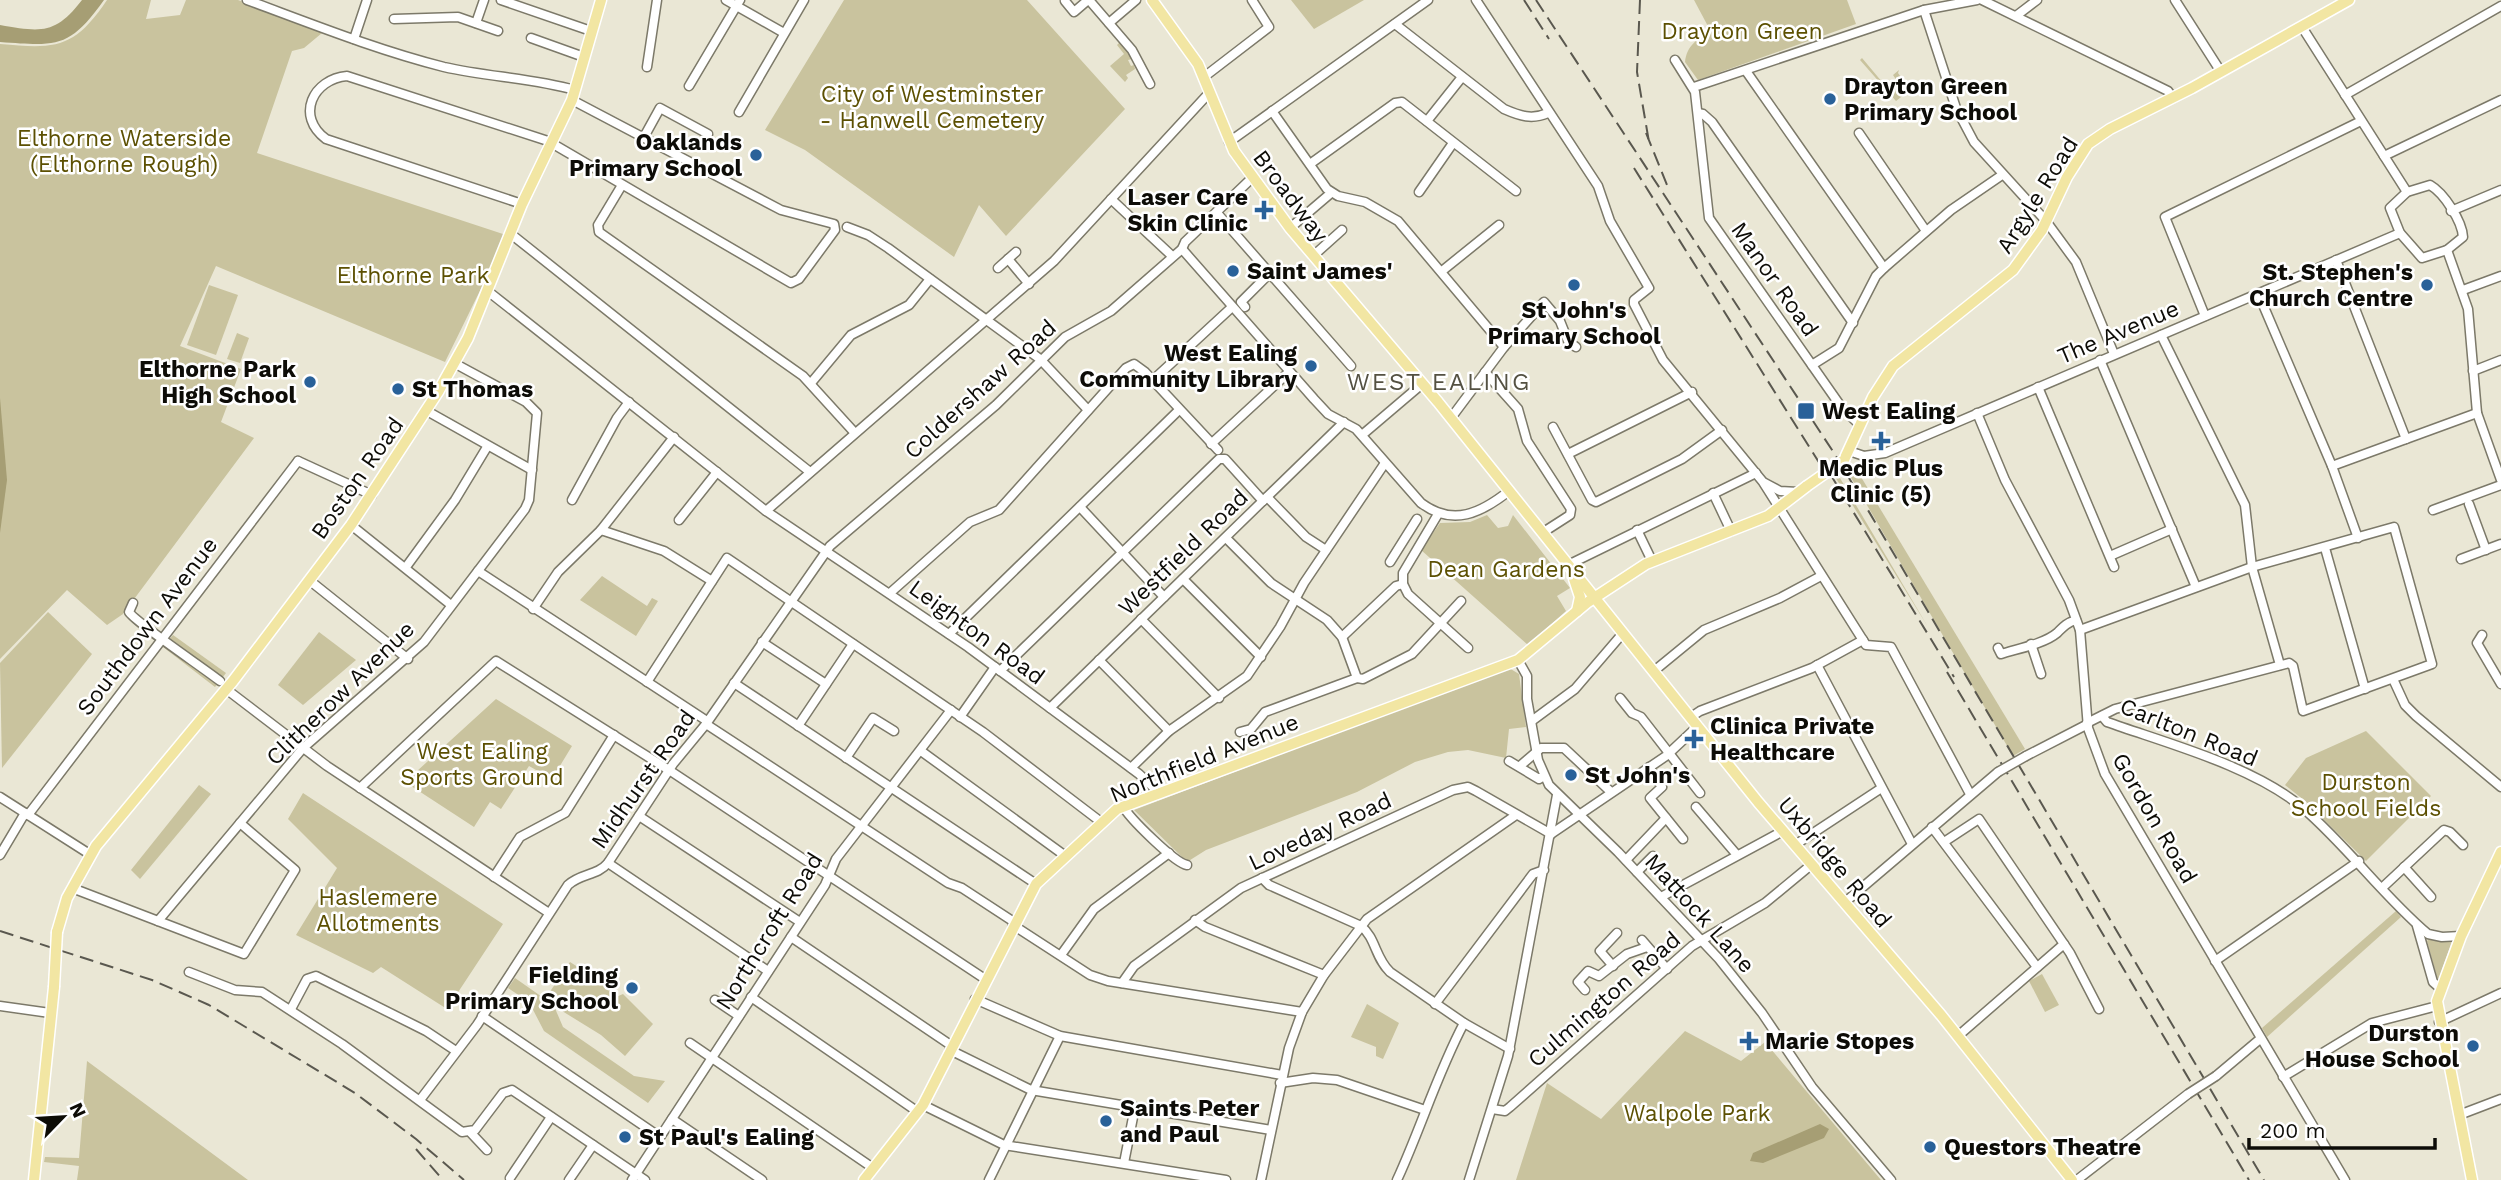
<svg xmlns="http://www.w3.org/2000/svg" width="2501" height="1180" viewBox="0 0 2501 1180" font-family="'Work Sans',sans-serif">
<style>
.green{fill:#c9c39e}
.water{fill:#a69e74}
.lines{fill:none;stroke-linecap:round;stroke-linejoin:round}
.minor-casing{stroke:#7c7969;stroke-width:11}
.major-casing{stroke:#fff;stroke-width:13}
.minor{stroke:#fff;stroke-width:8}
.major{stroke:#f2e6a3;stroke-width:10}
.rail{stroke:#5a584f;stroke-width:2;stroke-dasharray:14 7;stroke-linecap:butt}
.minor-bridge-casing{stroke:#7c7969;stroke-width:11;stroke-linecap:butt}
.major-bridge-casing{stroke:#fff;stroke-width:13;stroke-linecap:butt}
.minor-bridge{stroke:#fff;stroke-width:8}
.major-bridge{stroke:#f2e6a3;stroke-width:10}
.poi-dot{fill:#296199;stroke:#fff;stroke-width:2.5}
.labels{text-anchor:middle;stroke-width:5;stroke-linejoin:round;paint-order:stroke}
.park-label{font-size:23px;fill:#5c5002;stroke:#fff}
.poi-label{font-size:23px;font-weight:bold;fill:#0d0c07;stroke:#fff;text-anchor:start}
.street-label{font-size:23px;fill:#0d0c07;stroke:#fff}
.neighbourhood-label{font-size:24px;letter-spacing:2px;fill:#545142;stroke:#fff}
</style>
<rect width="100%" height="100%" fill="#eae7d5"/>
<g class="green">
<path d="M107 0H151L146 19 180 15 186 0H238L322 33 304 48 292 51 257 153 503 234 497 256 445 362 216 266 180 346 241 369 221 422 254 438 123 614 107 625 67 590 0 659V44C56 49 74 49 107 0Z"/>
<polygon points="844,0 1027,0 1125,109 1006,236 979,205 954,257 805,150 765,130"/>
<polygon points="1291,0 1364,0 1314,29"/>
<path d="M1694 0H1847L1856 24 1698 80 1685 62C1687 45 1697 40 1710 30Z"/>
<polygon points="1121,41 1132,59 1128,60 1131,66 1134,65 1135,69 1126,75 1128,78 1125,82 1110,66 1124,54 1117,45"/>
<polygon points="1862,58 1888,89 1897,81 1893,75 1899,70 1898,73 1910,90 1896,101 1860,60"/>
<polygon points="209,285 238,295 216,355 187,345"/>
<polygon points="237,333 249,338 240,363 227,359"/>
<polygon points="1855,467 2025,749 2013,756 1846,469"/>
<polygon points="1837,473 1928,627 1834,475"/>
<polygon points="1487,515 1498,528 1508,526 1513,515 1570,588 1557,596 1566,611 1528,645 1421,550 1440,523 1470,522"/>
<polygon points="602,576 647,606 652,598 658,601 636,636 580,600"/>
<polygon points="48,612 92,654 2,768 0,663"/>
<polygon points="319,632 356,660 303,705 278,685"/>
<polygon points="173,635 226,673 215,687 163,647"/>
<polygon points="1509,668 1519,674 1526,727 1509,729 1506,758 1468,750 1448,752 1415,762 1357,792 1206,850 1187,862 1134,810"/>
<polygon points="496,699 572,746 552,779 529,766 501,809 490,802 474,827 405,782"/>
<polygon points="2366,731 2431,796 2366,861 2305,801 2285,785 2306,758"/>
<polygon points="199,785 211,794 140,879 131,870"/>
<polygon points="303,793 503,924 447,1009 381,967 373,973 296,935 337,868 288,819"/>
<polygon points="2396,911 2401,917 2267,1037 2262,1028"/>
<polygon points="2430,938 2452,941 2438,981 2427,941"/>
<polygon points="570,962 615,991 616,997 623,994 653,1024 625,1056 601,1035 554,1006 563,1027 634,1076 665,1081 648,1103 544,1031 529,1002 508,988 515,978 545,999"/>
<polygon points="2042,974 2059,1005 2045,1012 2029,981"/>
<polygon points="1367,1004 1399,1023 1383,1059 1376,1056 1376,1047 1351,1037"/>
<polygon points="1685,1031 1741,1061 1765,1042 1881,1180 1516,1180 1547,1083 1601,1119"/>
<polygon points="87,1061 248,1180 77,1180 79,1166 44,1162 45,1157 79,1158"/>
</g>
<g class="water">
<path d="M82 0H104C69 49 57 46 0 42V25C41 32 55 35 82 0Z"/>
<polygon points="0,398 7,480 0,533"/>
<polygon points="1820,1124 1829,1129 1824,1138 1763,1163 1750,1161 1753,1153"/>
</g>
<g class="lines">
<defs>
<g id="minor">
<path d="M247 0C312 24 377 50 444 67 488 77 532 78 575 90"/>
<polyline points="501,0 591,31"/>
<polyline points="726,0 784,33"/>
<polyline points="1089,0 1132,50 1150,84"/>
<polyline points="1476,0 1598,186 1610,221 1649,288 1634,300 1634,304 1663,360 1763,482 1866,645 1891,647 1970,794"/>
<polyline points="1982,0 2168,91 2173,98"/>
<polyline points="2175,0 2221,72"/>
<polyline points="1065,1 1074,12 1088,0"/>
<polyline points="1924,10 1956,108 1974,142 2046,221 2076,262 2114,354"/>
<polyline points="2016,16 2037,0"/>
<polyline points="394,19 458,17 498,31"/>
<polyline points="476,23 484,0"/>
<polyline points="1109,23 1136,0"/>
<path d="M1395 24 1504 109C1520 116 1532 120 1548 113"/>
<polyline points="2302,27 2407,192"/>
<polyline points="531,38 584,57"/>
<polyline points="354,39 367,0"/>
<polyline points="1675,60 1695,92 1709,218 1842,408 1860,425"/>
<polyline points="647,67 657,0"/>
<polyline points="1746,71 1884,268"/>
<polyline points="1204,77 1269,27 1252,0"/>
<polyline points="689,86 740,0"/>
<polyline points="1694,87 1924,10 1977,0"/>
<polyline points="2345,95 2501,6"/>
<polyline points="1272,111 1327,189 1338,196 1365,202 1398,221 1504,347"/>
<polyline points="739,112 804,0"/>
<polyline points="1698,113 1703,114 1712,122 1853,323"/>
<polyline points="1427,121 1462,77"/>
<polyline points="1859,133 1926,231"/>
<polyline points="644,137 660,108 708,134"/>
<polyline points="1229,142 1428,0"/>
<polyline points="2384,156 2501,100"/>
<polyline points="1310,164 1395,103 1402,102 1516,191"/>
<polyline points="622,185 598,225 599,232 803,376 854,432"/>
<path d="M2430 185C2444 193 2462 221 2463 237L2447 250 2422 258 2400 233 2390 208 2407 192Z"/>
<polyline points="1419,192 1453,143"/>
<polyline points="1111,199 1171,255"/>
<path d="M522 204 326 139C295 116 313 79 347 76L548 141 791 283 799 279 835 230 834 224 781 210 572 100"/>
<polyline points="2451,211 2501,190"/>
<polyline points="1217,213 1351,366"/>
<polyline points="847,227 868,235 888,248 1040,359 1088,410"/>
<polyline points="1290,228 1331,193"/>
<polyline points="511,234 810,472"/>
<path d="M1182 249 1314 399 1328 414 1356 429 1421 503C1453 527 1481 513 1509 491"/>
<polyline points="2447,250 2468,309 2477,413 2501,480"/>
<polyline points="1313,256 1342,230"/>
<polyline points="1008,259 1029,284"/>
<polyline points="2336,260 2406,439"/>
<polyline points="998,268 1016,252"/>
<polyline points="1442,271 1499,225"/>
<polyline points="1339,276 1340,275"/>
<polyline points="2463,290 2501,276"/>
<polyline points="489,292 766,511 968,647 1139,774 1153,787 1156,795"/>
<polyline points="2258,293 2332,466 2358,538"/>
<polyline points="1245,307 1241,302 1271,272"/>
<polyline points="2205,316 2165,217 2361,121"/>
<polyline points="2161,335 2245,505 2252,567 2280,665"/>
<polyline points="2100,360 2196,587"/>
<polyline points="1812,365 1839,348 1876,276 1884,268 1951,210 2002,175"/>
<polyline points="2473,371 2501,360"/>
<polyline points="1485,372 1518,409 1527,441 1571,509 1570,515 1542,533"/>
<polyline points="1153,380 1231,308"/>
<polyline points="811,383 851,335 909,305 930,279"/>
<polyline points="2038,387 2114,567"/>
<polyline points="427,411 532,470"/>
<polyline points="1977,413 2005,480 2069,600 2080,630 2088,728 2105,774 2345,1180"/>
<polyline points="1451,418 1504,347 1544,302 1560,321 1568,341 1576,347"/>
<polyline points="1553,427 1592,500 1596,502 1682,459 1722,430"/>
<polyline points="1362,435 1422,384"/>
<polyline points="1211,444 1289,372"/>
<polyline points="1849,451 1864,456 1885,453 2400,233"/>
<polyline points="1568,454 1692,392"/>
<polyline points="298,461 372,495"/>
<polyline points="2332,466 2477,413"/>
<polyline points="1765,483 1780,491 1798,492"/>
<polyline points="1713,493 1731,531"/>
<polyline points="1267,497 1306,537 1326,550"/>
<polyline points="572,500 617,418 629,402"/>
<polyline points="2469,504 2486,550"/>
<polyline points="1080,507 1164,597"/>
<polyline points="2433,510 2501,485"/>
<polyline points="766,511 1054,261 1210,92"/>
<polyline points="1438,514 1403,573 1403,584 1408,594 1468,648"/>
<polyline points="679,520 717,472"/>
<polyline points="351,525 451,605"/>
<polyline points="601,530 674,437"/>
<polyline points="1637,530 1652,561"/>
<polyline points="1226,538 1271,583 1327,620 1342,637 1357,678 1363,679 1412,654 1461,601"/>
<polyline points="2325,548 2365,689"/>
<polyline points="2110,556 2172,529"/>
<polyline points="2461,559 2501,544"/>
<polyline points="1390,562 1417,519"/>
<polyline points="1570,564 1756,473"/>
<polyline points="406,567 455,500 487,447"/>
<polyline points="478,571 707,721"/>
<polyline points="1183,579 1261,657"/>
<polyline points="309,580 408,659"/>
<polyline points="890,593 970,522 999,510 1126,368 1134,364 1145,372 1218,450"/>
<path d="M133 603 129 612C135 622 205 669 220 681"/>
<polyline points="533,609 558,572 601,530 664,551 712,581"/>
<polyline points="1141,619 1219,698"/>
<polyline points="2080,630 2252,567 2394,527 2432,664 2303,711 2293,666 2289,663 2115,709 2087,723"/>
<polyline points="949,634 1179,410"/>
<polyline points="2482,635 2477,643 2501,684"/>
<polyline points="1342,637 1396,586 1403,584"/>
<polyline points="762,642 826,684"/>
<polyline points="2031,644 2041,674"/>
<path d="M1998 648 2001 654C2016 649 2044 644 2057 633 2063 627 2066 623 2076 620"/>
<polyline points="1099,660 1169,731"/>
<polyline points="1518,660 1527,676 1527,699 1538,760 1549,785 1618,852 1719,959 1762,1013 1812,1087 1891,1180"/>
<polyline points="1817,665 1912,844"/>
<polyline points="1000,671 1219,459 1225,459 1263,501"/>
<polyline points="1654,671 1704,630 1780,598 1821,576"/>
<polyline points="2393,679 2405,705 2416,716 2501,787"/>
<polyline points="647,682 727,558 983,732 1101,822"/>
<polyline points="734,683 1036,884"/>
<polyline points="226,689 327,766 549,913"/>
<polyline points="1620,698 1632,713 1641,717 1700,793"/>
<polyline points="1050,708 1344,422"/>
<path d="M2102 716 2107 722C2169 744 2253 766 2303 808 2348 847 2384 897 2428 934L2442 937 2461 936"/>
<polyline points="960,717 995,667"/>
<polyline points="1691,717 1700,711 1812,668 1863,640"/>
<polyline points="1533,720 1575,689 1623,633"/>
<polyline points="706,724 948,883 962,888 1014,922"/>
<polyline points="798,726 853,644"/>
<polyline points="1240,732 1251,729 1265,712 1357,678"/>
<polyline points="921,751 1064,855"/>
<polyline points="2026,756 2088,724"/>
<polyline points="846,758 873,718 894,731"/>
<polyline points="1509,761 1539,779 1544,776"/>
<polyline points="1520,766 1541,748 1564,748 1611,792"/>
<polyline points="1649,767 1662,787 1650,798 1683,839"/>
<polyline points="1131,768 1169,731 1247,676 1280,627 1304,583 1385,463"/>
<polyline points="360,788 496,661 669,770 985,979"/>
<polyline points="0,797 91,855"/>
<path d="M1123 806C1129 818 1175 863 1187 865"/>
<polyline points="1696,807 1737,855"/>
<polyline points="28,815 298,461"/>
<polyline points="639,816 800,922"/>
<polyline points="1932,827 2037,967"/>
<polyline points="1551,834 1666,756 1698,726"/>
<polyline points="1944,842 1979,819 2070,953 2099,1009"/>
<polyline points="1795,845 1880,789"/>
<polyline points="0,855 25,813"/>
<polyline points="1626,860 1666,818"/>
<polyline points="608,863 768,971"/>
<polyline points="2404,867 2431,897"/>
<polyline points="1637,872 1653,856"/>
<polyline points="494,877 520,837 565,813 614,735"/>
<path d="M1262 878 1269 885 1361 926C1376 938 1375 958 1390 972L1464 1023 1510 1049"/>
<polyline points="2383,887 2444,830 2450,832 2463,845"/>
<polyline points="72,888 244,954 295,870 240,823"/>
<polyline points="1661,897 1783,831"/>
<polyline points="1844,903 1998,772"/>
<polyline points="1195,920 1205,927 1324,975"/>
<polyline points="158,921 303,748 424,642 525,509 529,500 537,413 526,402 454,363"/>
<polyline points="1013,925 1090,975 1108,981 1302,1012"/>
<polyline points="2417,926 2433,982 2441,989"/>
<polyline points="791,937 952,1046"/>
<polyline points="1642,940 1667,969"/>
<polyline points="1061,955 1094,909 1169,853"/>
<polyline points="2215,961 2359,861"/>
<polyline points="1613,966 1600,951 1617,933"/>
<polyline points="189,972 235,990 262,992 342,1044 462,1132 475,1130 503,1093 512,1090 645,1180"/>
<polyline points="1122,983 1134,966 1241,888 1453,790 1468,787 1476,791 1551,834"/>
<polyline points="1585,990 1578,982 1588,971 1599,976 1627,954 1647,947"/>
<polyline points="751,997 918,1112"/>
<polyline points="975,999 1060,1036 1282,1075"/>
<polyline points="715,1000 739,1016"/>
<polyline points="1435,1004 1533,874 1544,870"/>
<polyline points="0,1006 50,1013"/>
<polyline points="291,1009 307,979 316,976 426,1031 456,1051"/>
<polyline points="482,1016 660,1137"/>
<polyline points="2439,1022 2501,993"/>
<polyline points="1958,1036 2064,944"/>
<polyline points="690,1043 873,1168"/>
<polyline points="950,1050 1031,1090 1271,1130"/>
<polyline points="2216,1076 2260,1039"/>
<polyline points="2283,1077 2372,1023 2437,1006"/>
<polyline points="1280,1083 1313,1078 1337,1080 1425,1110"/>
<path d="M420 1100 477 1025 568 885C581 873 597 876 608 863L673 764 706 724 830 546 996 405 1065 337 1111 311 1182 249 1185 242 1253 177"/>
<polyline points="923,1105 1004,1145 1226,1180"/>
<polyline points="1492,1109 1505,1111 1510,1107 1692,946 1765,903 1811,865"/>
<polyline points="2459,1115 2501,1099"/>
<polyline points="672,1119 762,1180"/>
<polyline points="471,1133 487,1150"/>
<polyline points="1124,1163 1135,1107"/>
<polyline points="510,1178 551,1117"/>
<polyline points="569,1180 593,1145"/>
<polyline points="632,1180 825,885 836,859 951,710"/>
<polyline points="989,1180 1060,1036"/>
<polyline points="1261,1180 1289,1048 1302,1012 1324,975 1367,919 1516,815"/>
<path d="M1397 1180C1421 1128 1437 1074 1464 1023"/>
<polyline points="1469,1180 1508,1056 1557,795"/>
<polyline points="2077,1180 2188,1094"/>
</g>
<g id="major">
<polyline points="1152,0 1198,64 1234,151 1290,228 1438,402 1758,802 1941,1015 2072,1180"/>
<polyline points="1844,460 1873,397 1893,366 2013,270 2042,230 2067,177 2088,144 2110,129 2192,88 2349,0"/>
<polyline points="1574,579 1580,597 1577,611"/>
<polyline points="57,932 67,898 96,846 233,681 351,525 438,392 468,338 522,204 572,100 601,0"/>
<polyline points="34,1180 54,987"/>
<polyline points="864,1180 923,1105 1036,884 1117,809 1518,660 1588,602 1646,564 1768,516 1807,486"/>
<polyline points="2472,1180 2437,1001 2461,936 2501,852"/>
</g>
</defs>
<use href="#minor" class="minor-casing"/>
<use href="#major" class="major-casing"/>
<use href="#minor" class="minor"/>
<use href="#major" class="major"/>
<g class="rail">
<polyline points="1524,0 1549,39"/>
<polyline points="1536,0 1836,456 2264,1180"/>
<polyline points="1640,0 1637,72 1649,142"/>
<polyline points="1646,133 1667,185"/>
<polyline points="1634,168 1820,464"/>
<polyline points="1832,477 1954,677"/>
<polyline points="1947,672 2249,1180"/>
<polyline points="0,931 152,980 209,1005 355,1093 416,1139 464,1180"/>
<polyline points="416,1149 443,1180"/>
</g>
<defs>
<g id="minor-bridge">
<polyline points="1998,772 2026,756"/>
<polyline points="2188,1094 2216,1076"/>
</g>
<g id="major-bridge">
<polyline points="1807,486 1844,460"/>
<polyline points="54,987 57,932"/>
</g>
</defs>
<use href="#minor-bridge" class="minor-bridge-casing"/>
<use href="#major-bridge" class="major-bridge-casing"/>
<use href="#minor-bridge" class="minor-bridge"/>
<use href="#major-bridge" class="major-bridge"/>
</g>
<g class="poi-dot">
<circle cx="1830" cy="99" r="7"/>
<circle cx="756" cy="155" r="7"/>
<path d="M1260.5 199.5h7v7h7v7h-7v7h-7v-7h-7v-7h7z"/>
<circle cx="1233" cy="271" r="7"/>
<circle cx="1574" cy="285" r="7"/>
<circle cx="2427" cy="285" r="7"/>
<circle cx="1311" cy="366" r="7"/>
<circle cx="310" cy="382" r="7"/>
<circle cx="398" cy="389" r="7"/>
<rect x="1797" y="402" width="18" height="18" rx="3.5"/>
<path d="M1877.5 430.5h7v7h7v7h-7v7h-7v-7h-7v-7h7z"/>
<path d="M1690.5 728.5h7v7h7v7h-7v7h-7v-7h-7v-7h7z"/>
<circle cx="1571" cy="775" r="7"/>
<circle cx="632" cy="988" r="7"/>
<path d="M1745.5 1030.5h7v7h7v7h-7v7h-7v-7h-7v-7h7z"/>
<circle cx="2473" cy="1046" r="7"/>
<circle cx="1106" cy="1121" r="7"/>
<circle cx="625" cy="1137" r="7"/>
<circle cx="1930" cy="1147" r="7"/>
</g>
<g class="labels">
<g class="park-label">
<text x="1742" y="39">Drayton Green</text>
<text x="932" y="102">City of Westminster<tspan x="932" dy="26">- Hanwell Cemetery</tspan></text>
<text x="124" y="146">Elthorne Waterside<tspan x="124" dy="26">(Elthorne Rough)</tspan></text>
<text x="413" y="283">Elthorne Park</text>
<text x="1506" y="577">Dean Gardens</text>
<text x="482" y="759">West Ealing<tspan x="482" dy="26">Sports Ground</tspan></text>
<text x="2366" y="790">Durston<tspan x="2366" dy="26">School Fields</tspan></text>
<text x="378" y="905">Haslemere<tspan x="378" dy="26">Allotments</tspan></text>
<text x="1697" y="1121">Walpole Park</text>
</g>
<g class="poi-label">
<text x="1844" y="94">Drayton Green<tspan x="1844" dy="26">Primary School</tspan></text>
<text x="742" y="150" text-anchor="end">Oaklands<tspan x="742" dy="26">Primary School</tspan></text>
<text x="1248" y="205" text-anchor="end">Laser Care<tspan x="1248" dy="26">Skin Clinic</tspan></text>
<text x="1247" y="279">Saint James'</text>
<text x="2413" y="280" text-anchor="end">St. Stephen's<tspan x="2413" dy="26">Church Centre</tspan></text>
<text x="1574" y="318" text-anchor="middle">St John's<tspan x="1574" dy="26">Primary School</tspan></text>
<text x="1297" y="361" text-anchor="end">West Ealing<tspan x="1297" dy="26">Community Library</tspan></text>
<text x="296" y="377" text-anchor="end">Elthorne Park<tspan x="296" dy="26">High School</tspan></text>
<text x="412" y="397">St Thomas</text>
<text x="1822" y="419">West Ealing</text>
<text x="1881" y="476" text-anchor="middle">Medic Plus<tspan x="1881" dy="26">Clinic (5)</tspan></text>
<text x="1710" y="734">Clinica Private<tspan x="1710" dy="26">Healthcare</tspan></text>
<text x="1585" y="783">St John's</text>
<text x="618" y="983" text-anchor="end">Fielding<tspan x="618" dy="26">Primary School</tspan></text>
<text x="2459" y="1041" text-anchor="end">Durston<tspan x="2459" dy="26">House School</tspan></text>
<text x="1765" y="1049">Marie Stopes</text>
<text x="1120" y="1116">Saints Peter<tspan x="1120" dy="26">and Paul</tspan></text>
<text x="639" y="1145">St Paul's Ealing</text>
<text x="1944" y="1155">Questors Theatre</text>
</g>
<g class="street-label">
<text transform="translate(2037 195) rotate(-58)" y="8">Argyle Road</text>
<text transform="translate(1291 196) rotate(53)" y="8">Broadway</text>
<text transform="translate(1775 279) rotate(55)" y="8">Manor Road</text>
<text transform="translate(2118 332) rotate(-23)" y="8">The Avenue</text>
<text transform="translate(980 389) rotate(-42)" y="8">Coldershaw Road</text>
<text transform="translate(357 478) rotate(-55)" y="8">Boston Road</text>
<text transform="translate(1183 552) rotate(-44)" y="8">Westfield Road</text>
<text transform="translate(147 626) rotate(-53)" y="8">Southdown Avenue</text>
<text transform="translate(977 632) rotate(36)" y="8">Leighton Road</text>
<text transform="translate(340 693) rotate(-44)" y="8">Clitherow Avenue</text>
<text transform="translate(2189 732) rotate(22)" y="8">Carlton Road</text>
<text transform="translate(1204 758) rotate(-22)" y="8">Northfield Avenue</text>
<text transform="translate(643 779) rotate(-55)" y="8">Midhurst Road</text>
<text transform="translate(2155 818) rotate(60)" y="8">Gordon Road</text>
<text transform="translate(1320 831) rotate(-25)" y="8">Loveday Road</text>
<text transform="translate(1835 862) rotate(50)" y="8">Uxbridge Road</text>
<text transform="translate(1700 913) rotate(48)" y="8">Mattock Lane</text>
<text transform="translate(769 931) rotate(-58)" y="8">Northcroft Road</text>
<text transform="translate(1604 999) rotate(-41)" y="8">Culmington Road</text>
</g>
<g class="neighbourhood-label">
<text x="1439" y="390">WEST EALING</text>
</g>
</g>
<g transform="translate(63 1117) rotate(65)" stroke="#ffffff" stroke-width="5" paint-order="stroke">
<path d="M0-5L12 26L0 18L-12 26Z" fill="#0d0c07"/>
<text y="-10" font-size="19" font-weight="bold" text-anchor="middle" fill="#0d0c07">N</text>
</g>
<path d="M2249 1138v10h186v-10" fill="none" stroke="#0d0c07" stroke-width="3.5"/>
<text x="2260" y="1138" font-size="21" fill="#0d0c07" stroke="#ffffff" stroke-width="5" paint-order="stroke">200 m</text>
</svg>
